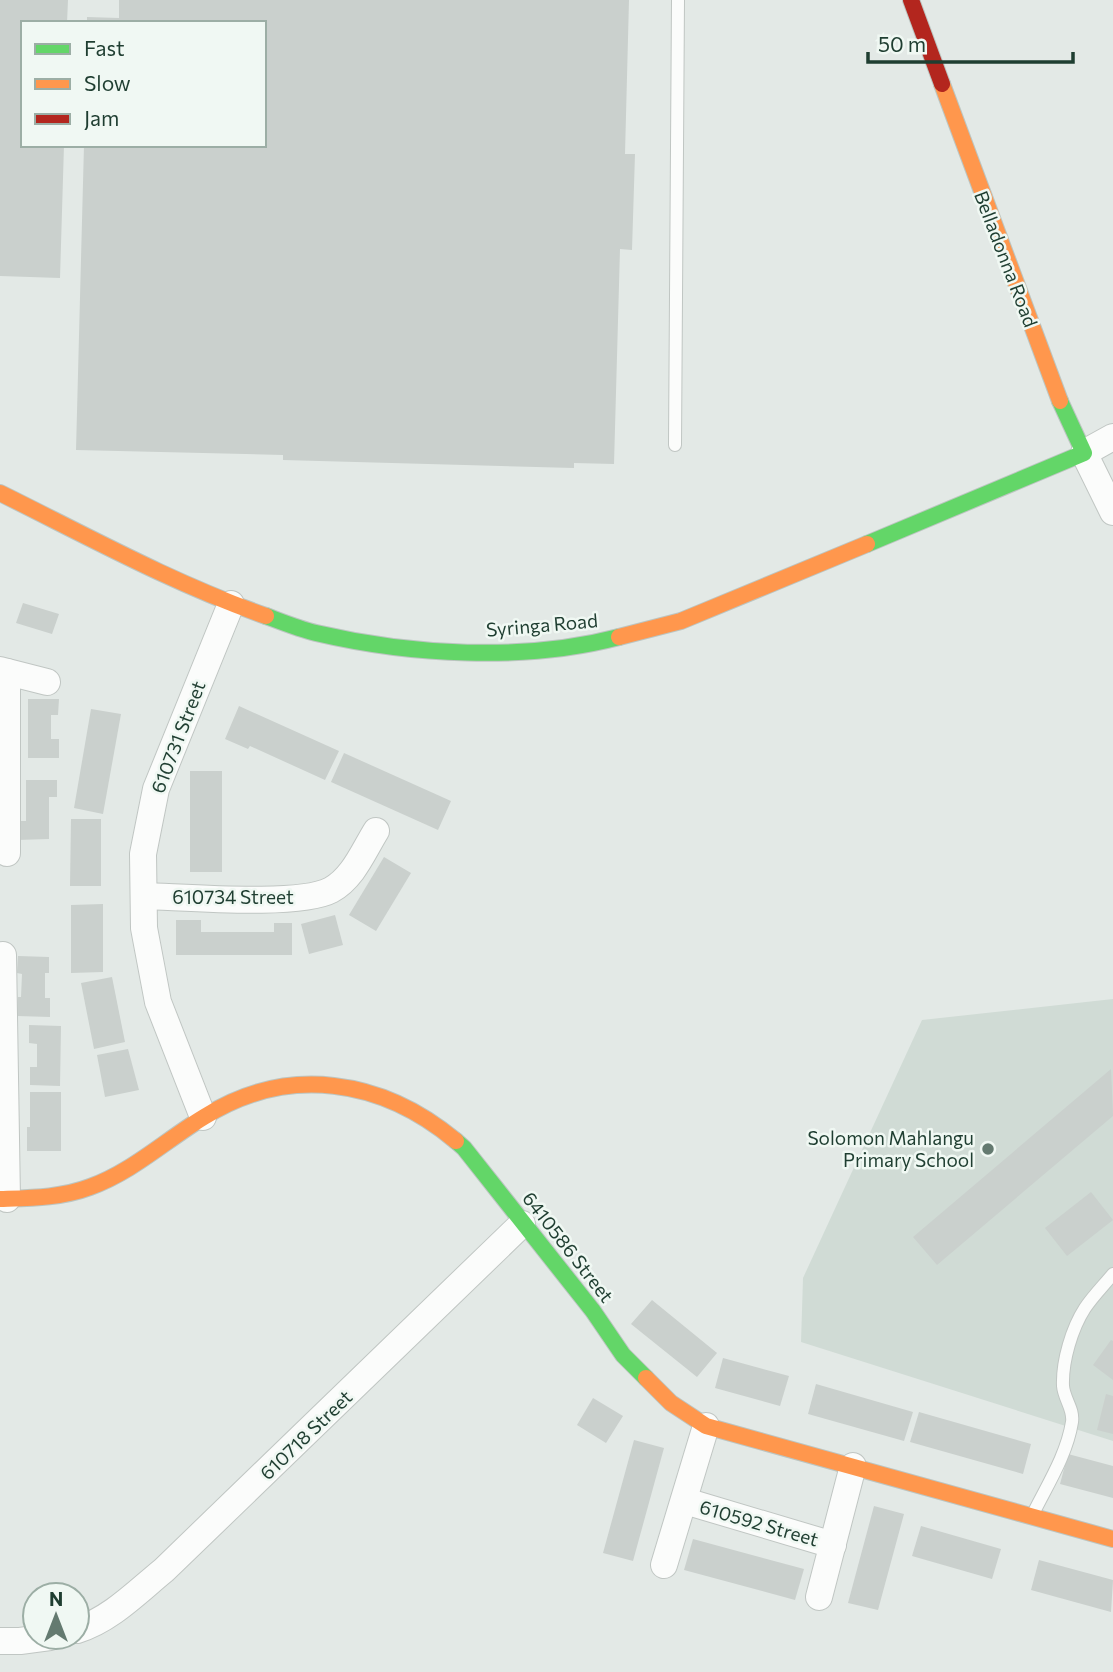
<svg xmlns="http://www.w3.org/2000/svg" width="1113" height="1672" viewBox="0 0 1113 1672" font-family="Commissioner,sans-serif">
<style>
.built{fill:#d0dbd5}
.building{fill:#cad0cd}
.lines{fill:none;stroke-linecap:round;stroke-linejoin:round}
.lane-casing{stroke:#c0c6c3;stroke-width:14}
.street-casing{stroke:#c0c6c3;stroke-width:28}
.fast-casing{stroke:#bcc5c1;stroke-width:18}
.slow-casing{stroke:#bcc5c1;stroke-width:18}
.jam-casing{stroke:#bcc5c1;stroke-width:18}
.lane{stroke:#fbfcfb;stroke-width:12}
.street{stroke:#fbfcfb;stroke-width:26}
.fast{stroke:#63d668;stroke-width:16}
.slow{stroke:#ff974d;stroke-width:16}
.jam{stroke:#b3261e;stroke-width:16}
.poi-dot{fill:#647a70;stroke:#f0f8f3;stroke-width:2.5}
.labels{text-anchor:middle;stroke-width:5;stroke-linejoin:round;paint-order:stroke}
.street-label{font-size:19px;fill:#1f3e31;stroke:#f0f8f3}
.poi-label{font-size:19px;fill:#1f3e31;stroke:#f0f8f3;text-anchor:end}
</style>
<rect width="100%" height="100%" fill="#e3e9e6"/>
<polygon class="built" points="1113,999 1113,1441 801,1342 803,1278 922,1020"/>
<g class="building">
<polygon points="0,0 68,0 67,23 23,23 23,145 64,145 60,278 0,276"/>
<polygon points="119,0 629,0 625,154 635,154 632,250 620,249 614,464 574,463 574,468 283,460 283,455 76,450 84,145 264,145 264,23 87,23 87,17 119,18"/>
<polygon points="23,603 59,614 52,634 16,623"/>
<polygon points="28,699 59,699 58,715 51,715 51,739 59,739 59,758 28,758"/>
<polygon points="239,706 339,751 325,780 250,746 248,749 225,739"/>
<polygon points="91,709 121,714 103,814 74,808"/>
<polygon points="344,753 451,801 438,830 331,782"/>
<rect x="190" y="771" width="32" height="101"/>
<polygon points="26,780 57,780 57,797 49,797 49,839 17,840 17,821 26,821"/>
<polygon points="71,819 101,819 101,886 70,886"/>
<polygon points="384,857 411,873 376,931 349,915"/>
<polygon points="103,904 103,972 71,973 71,905"/>
<polygon points="335,915 343,945 309,954 301,924"/>
<polygon points="176,920 201,920 201,932 274,932 274,923 292,923 292,955 176,955"/>
<polygon points="18,956 49,957 49,973 45,973 45,998 50,998 50,1017 17,1016 18,997 21,997 22,974 17,973"/>
<polygon points="112,977 125,1042 94,1049 81,983"/>
<polygon points="29,1025 61,1026 60,1086 30,1085 30,1067 37,1067 37,1044 29,1043"/>
<polygon points="128,1049 139,1090 105,1097 97,1055"/>
<polygon points="1111,1069 1113,1116 937,1265 913,1237"/>
<polygon points="30,1092 61,1092 61,1151 27,1151 27,1127 30,1127"/>
<polygon points="1091,1192 1113,1220 1067,1256 1045,1228"/>
<polygon points="652,1300 717,1353 697,1377 631,1324"/>
<polygon points="1111,1340 1113,1341 1113,1380 1093,1365"/>
<polygon points="723,1358 789,1376 780,1406 715,1388"/>
<polygon points="816,1384 913,1412 904,1441 808,1414"/>
<polygon points="1106,1394 1113,1396 1113,1434 1097,1430"/>
<polygon points="593,1398 623,1416 606,1443 577,1425"/>
<polygon points="919,1412 1031,1444 1023,1474 910,1442"/>
<polygon points="634,1440 664,1448 633,1561 603,1553"/>
<polygon points="1068,1454 1113,1466 1113,1498 1060,1484"/>
<polygon points="874,1506 904,1514 878,1610 848,1603"/>
<polygon points="921,1526 1001,1549 992,1579 912,1556"/>
<polygon points="693,1539 804,1569 795,1600 684,1570"/>
<polygon points="1039,1560 1113,1580 1111,1612 1031,1590"/>
</g>
<g class="lines">
<defs>
<g id="lane">
<polyline points="675,445 678,0"/>
<path d="M1034 1512C1048 1484 1067 1454 1072 1422 1074 1409 1064 1399 1063 1386 1062 1361 1072 1328 1085 1308 1093 1296 1104 1285 1113 1274"/>
</g>
<g id="street">
<polyline points="1113,437 1084,453 1113,512"/>
<polyline points="0,670 47,682"/>
<polyline points="7,853 7,672"/>
<path d="M144 896C184 897 299 907 331 890 353 878 363 852 376 831"/>
<polyline points="3,955 7,1199"/>
<polyline points="203,1117 158,1002 144,928 143,854 156,789 231,604"/>
<polyline points="685,1501 833,1545"/>
<polyline points="664,1565 706,1426"/>
<polyline points="819,1597 853,1466"/>
<path d="M77 1630C110 1620 137 1592 164 1570L522 1224"/>
<polyline points="0,1641 20,1641 50,1637"/>
</g>
<g id="fast">
<polyline points="867,544 1084,453 1060,401"/>
<path d="M266 616C282 622 299 629 316 633 410 655 524 662 619 637"/>
<polyline points="456,1141 464,1148 593,1311 623,1355 646,1378"/>
</g>
<g id="slow">
<polyline points="942,84 1060,401"/>
<path d="M0 493C87 536 174 584 266 616"/>
<polyline points="619,637 681,621 867,544"/>
<path d="M0 1199C30 1198 61 1198 90 1187 132 1172 166 1140 204 1117 288 1064 382 1079 456 1141"/>
<polyline points="646,1378 671,1403 706,1426 1113,1539"/>
</g>
<polyline id="jam" points="911,0 942,84"/>
</defs>
<use href="#lane" class="lane-casing"/>
<use href="#street" class="street-casing"/>
<use href="#fast" class="fast-casing"/>
<use href="#slow" class="slow-casing"/>
<use href="#jam" class="jam-casing"/>
<use href="#lane" class="lane"/>
<use href="#street" class="street"/>
<use href="#fast" class="fast"/>
<use href="#slow" class="slow"/>
<use href="#jam" class="jam"/>
</g>
<circle class="poi-dot" cx="988" cy="1149" r="7"/>
<g class="labels">
<g class="street-label">
<text transform="translate(1006 259) rotate(69)" y="7">Belladonna Road</text>
<text transform="translate(542 625) rotate(-5)" y="7">Syringa Road</text>
<text transform="translate(178 737) rotate(-69)" y="7">610731 Street</text>
<text x="233" y="904">610734 Street</text>
<text transform="translate(568 1247) rotate(52)" y="7">6410586 Street</text>
<text transform="translate(306 1435) rotate(-44)" y="7">610718 Street</text>
<text transform="translate(759 1523) rotate(16)" y="7">610592 Street</text>
</g>
<g class="poi-label">
<text x="974" y="1145">Solomon Mahlangu<tspan x="974" dy="22">Primary School</tspan></text>
</g>
</g>
<rect x="21" y="21" width="245" height="126" fill="#f0f8f3" stroke="#9caea5" stroke-width="2"/>
<rect x="35" y="44" width="35" height="10" fill="#63d668" stroke="#9caea5" stroke-width="2"/>
<text x="84" y="56" font-size="21" fill="#1f3e31">Fast</text>
<rect x="35" y="79" width="35" height="10" fill="#ff974d" stroke="#9caea5" stroke-width="2"/>
<text x="84" y="91" font-size="21" fill="#1f3e31">Slow</text>
<rect x="35" y="114" width="35" height="10" fill="#b3261e" stroke="#9caea5" stroke-width="2"/>
<text x="84" y="126" font-size="21" fill="#1f3e31">Jam</text>
<g transform="translate(56 1616)"><circle r="33" fill="#f0f8f3" stroke="#9caea5" stroke-width="2"/>
<path d="M0-5L12 26L0 18L-12 26Z" fill="#647a70"/>
<text y="-10" font-size="19" font-weight="bold" text-anchor="middle" fill="#1f3e31">N</text>
</g>
<path d="M868 52v10h205v-10" fill="none" stroke="#1f3e31" stroke-width="3.5"/>
<text x="878" y="52" font-size="21" fill="#1f3e31" stroke="#f0f8f3" stroke-width="5" paint-order="stroke">50 m</text>
</svg>
